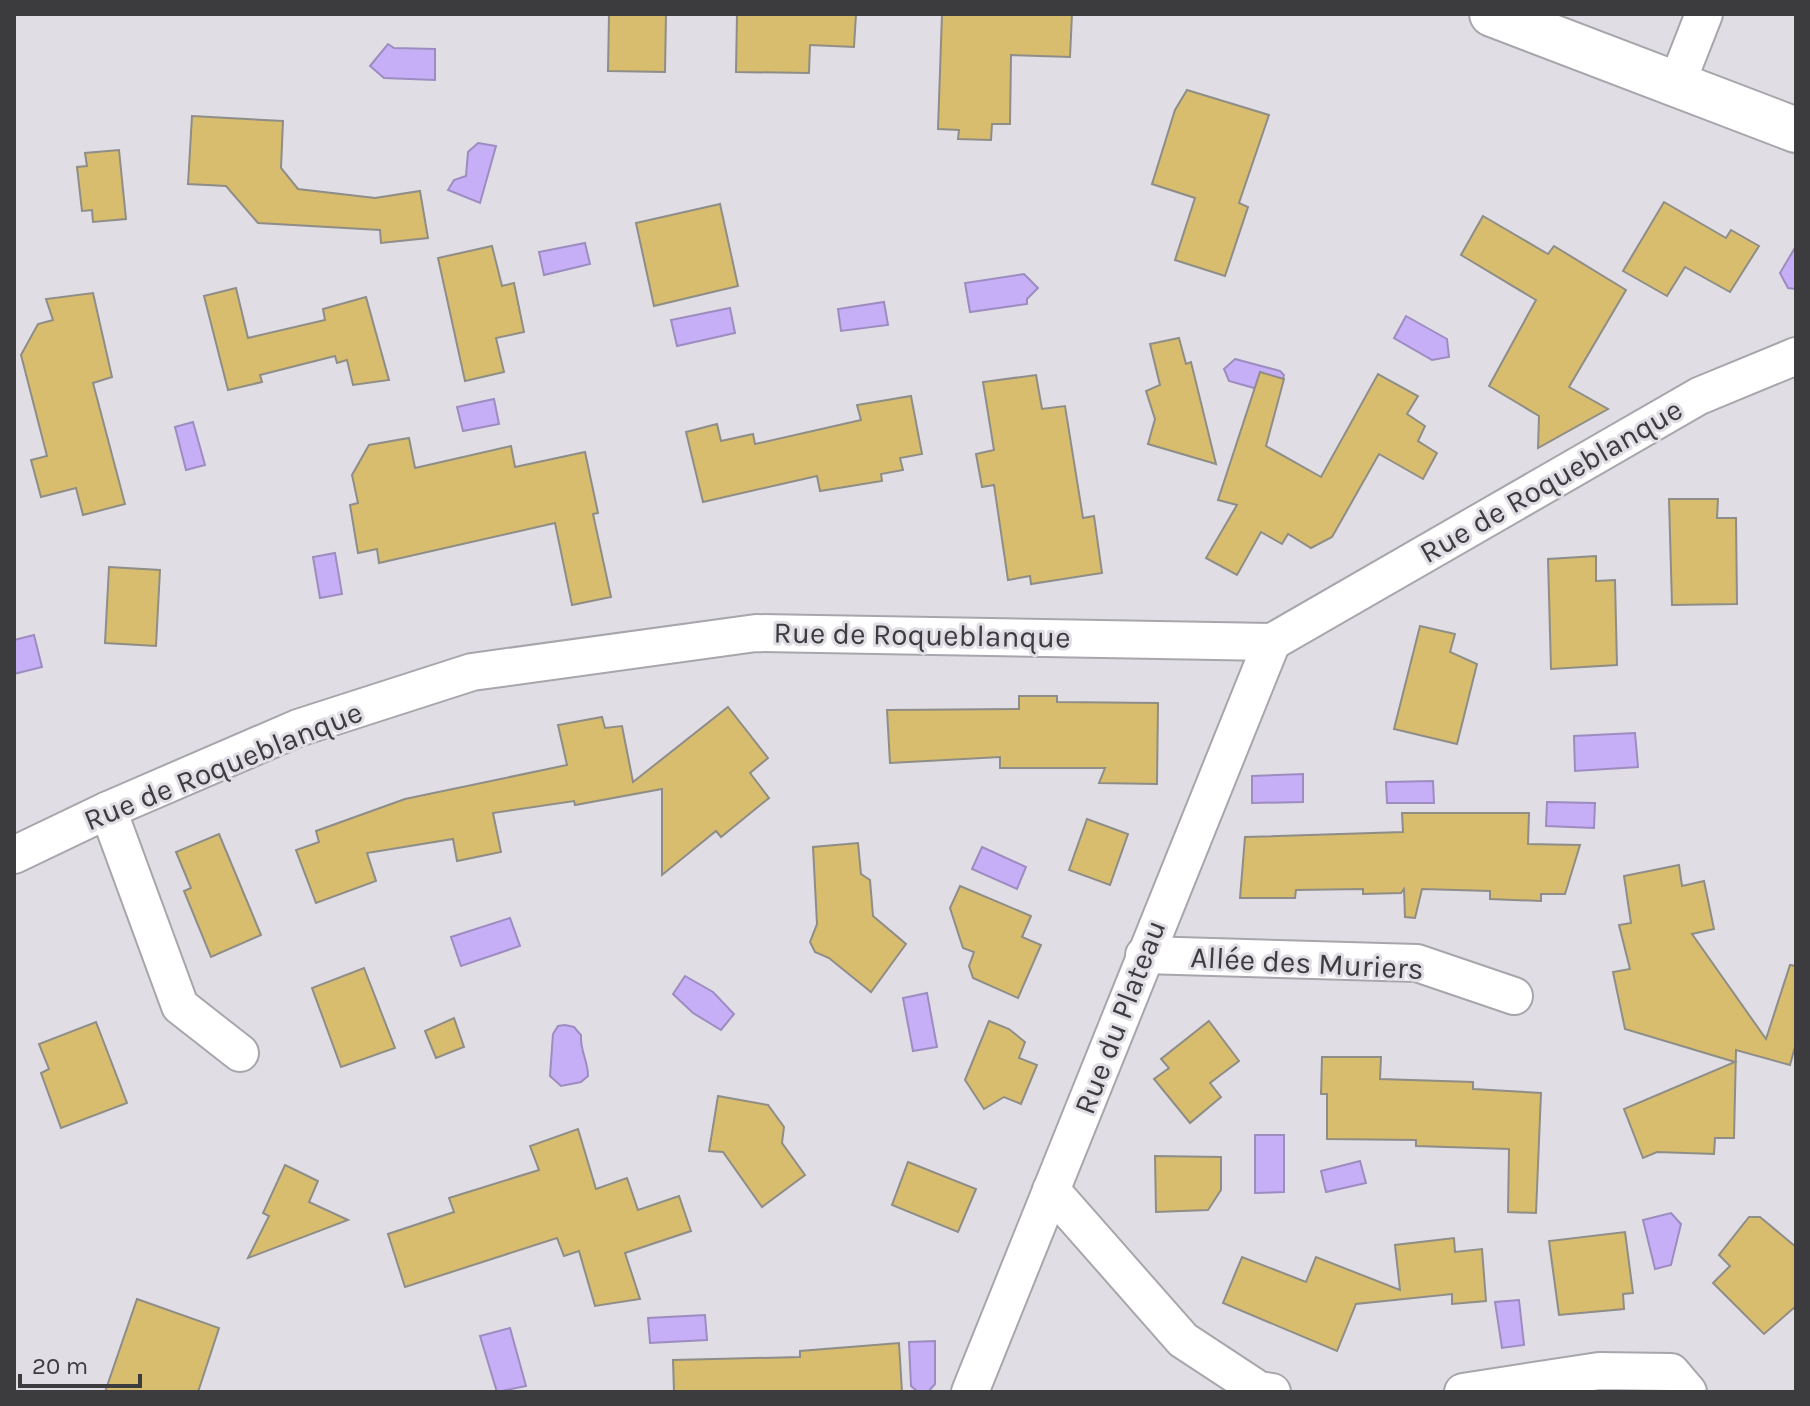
<svg xmlns="http://www.w3.org/2000/svg" width="1810" height="1406" viewBox="0 0 1810 1406" font-family="Karla,sans-serif">
<style>
.water{fill:#c6aff7;stroke:#9d8cc0;stroke-width:2}
.building{fill:#d8bd6e;stroke:#8f8d87;stroke-width:2}
.lines{fill:none;stroke-linecap:round;stroke-linejoin:round}
.minor-casing{stroke:#a7a6ac;stroke-width:40}
.tertiary-casing{stroke:#a7a6ac;stroke-width:48}
.minor{stroke:#fff;stroke-width:36}
.tertiary{stroke:#fff;stroke-width:44}
.labels{text-anchor:middle;stroke-width:6;stroke-linejoin:round;paint-order:stroke}
.street-label{font-size:30px;fill:#3c3b3e;stroke:#e0dee4}
</style>
<rect width="100%" height="100%" fill="#e0dee4"/>
<g class="water">
<polygon points="388,44 394,48 435,49 435,80 384,78 370,66"/>
<polygon points="478,143 496,146 480,203 448,190 454,180 466,176 468,152"/>
<polygon points="585,243 590,264 544,275 539,252"/>
<polygon points="1796,246 1796,289 1795,289 1788,288 1780,273"/>
<polygon points="1024,274 1038,288 1027,299 1027,304 970,312 965,283"/>
<polygon points="884,302 888,325 841,331 838,309"/>
<polygon points="730,308 735,333 677,346 671,320"/>
<polygon points="1406,316 1447,339 1449,357 1432,360 1394,338"/>
<polygon points="1235,359 1280,371 1284,375 1279,392 1275,394 1229,381 1224,369"/>
<polygon points="494,399 499,424 463,431 457,407"/>
<polygon points="193,422 205,465 186,470 175,427"/>
<polygon points="335,553 342,594 320,598 313,557"/>
<polygon points="34,635 42,667 14,674 14,640"/>
<polygon points="1635,733 1638,767 1575,771 1574,736"/>
<polygon points="1303,774 1303,802 1252,803 1252,776"/>
<polygon points="1433,781 1434,803 1387,803 1386,782"/>
<polygon points="1547,802 1595,803 1594,828 1546,826"/>
<polygon points="982,847 1026,867 1017,889 972,869"/>
<polygon points="510,918 520,946 461,966 451,937"/>
<polygon points="685,976 713,992 734,1014 721,1030 693,1013 673,994"/>
<polygon points="927,993 937,1047 913,1051 903,998"/>
<path d="M565 1025 574 1027 581 1035C580 1052 588 1060 588 1076L581 1082 561 1086 550 1076 553 1034 558 1026Z"/>
<polygon points="1255,1135 1284,1135 1284,1192 1255,1193"/>
<polygon points="1360,1161 1366,1183 1326,1192 1321,1171"/>
<polygon points="1671,1213 1681,1224 1671,1265 1655,1269 1643,1220"/>
<polygon points="1519,1300 1524,1345 1502,1348 1495,1302"/>
<polygon points="705,1315 707,1340 650,1343 648,1318"/>
<polygon points="510,1328 526,1386 497,1392 480,1336"/>
<polygon points="935,1341 935,1384 928,1392 918,1392 911,1386 909,1342"/>
</g>
<g class="building">
<polygon points="609,14 666,14 665,72 608,71"/>
<polygon points="737,14 856,14 854,47 810,45 809,73 736,72"/>
<polygon points="942,14 1072,14 1070,57 1011,55 1010,124 992,124 991,140 958,139 959,130 938,129"/>
<polygon points="1187,90 1269,115 1239,203 1248,207 1225,276 1175,260 1195,198 1152,184 1175,110"/>
<polygon points="192,116 283,121 281,168 298,189 375,198 420,191 428,238 381,243 380,230 258,223 226,186 188,184"/>
<polygon points="119,150 126,219 93,222 92,210 82,211 77,167 87,166 85,153"/>
<polygon points="1664,202 1726,238 1731,230 1759,246 1730,292 1685,267 1667,296 1623,271"/>
<polygon points="720,204 738,286 654,306 636,223"/>
<polygon points="1483,216 1548,254 1554,246 1626,290 1569,387 1608,409 1538,448 1539,416 1489,386 1536,300 1461,255"/>
<polygon points="492,246 502,286 514,283 524,332 496,338 504,372 465,381 438,258"/>
<polygon points="236,288 248,338 325,320 323,309 366,297 389,380 353,385 347,360 337,363 335,356 260,375 262,382 228,390 204,296"/>
<polygon points="93,293 112,377 93,383 125,504 83,515 76,488 41,497 31,460 47,456 21,355 38,324 53,320 46,299"/>
<polygon points="1179,338 1186,364 1191,362 1216,464 1148,444 1155,419 1146,391 1160,385 1150,344"/>
<polygon points="1260,372 1284,379 1266,446 1321,477 1378,374 1418,396 1407,414 1425,426 1418,441 1437,453 1423,479 1379,454 1332,537 1311,548 1288,534 1282,544 1261,532 1237,575 1206,558 1237,505 1218,500"/>
<polygon points="1036,375 1042,409 1065,406 1083,518 1094,516 1102,573 1031,584 1030,576 1008,580 994,485 982,487 976,454 994,450 983,382"/>
<polygon points="911,396 922,454 900,458 903,470 881,474 882,481 820,491 817,476 703,502 686,432 717,424 721,441 753,434 755,444 861,420 857,405"/>
<polygon points="409,438 415,468 511,446 515,467 585,452 598,513 593,514 611,597 572,605 555,523 379,563 377,549 358,553 350,505 358,503 352,475 369,445"/>
<polygon points="1669,499 1718,499 1717,518 1736,518 1737,604 1672,605"/>
<polygon points="1596,556 1596,581 1615,580 1617,665 1551,669 1548,559"/>
<polygon points="109,567 160,570 156,646 105,643"/>
<polygon points="1420,626 1455,634 1450,652 1477,664 1457,744 1394,729"/>
<polygon points="1019,696 1057,696 1057,702 1158,703 1157,784 1099,783 1105,768 1000,768 1000,757 890,763 887,710 1019,709"/>
<polygon points="728,707 768,758 750,773 769,798 721,837 716,831 662,875 662,789 575,805 574,801 493,813 501,852 457,861 453,839 367,853 376,881 316,903 296,850 319,842 316,831 405,799 567,765 558,725 602,717 605,728 622,726 633,782"/>
<polygon points="1402,813 1529,813 1528,844 1580,845 1565,894 1541,894 1541,901 1490,899 1490,891 1422,889 1415,918 1405,917 1404,889 1401,893 1363,894 1363,889 1296,890 1295,898 1240,898 1245,837 1403,832"/>
<polygon points="1087,819 1128,834 1110,885 1069,870"/>
<polygon points="219,834 261,935 211,957 184,891 191,888 176,852"/>
<polygon points="858,843 861,874 870,880 873,916 906,944 871,992 829,958 815,952 810,942 817,924 813,847"/>
<polygon points="1679,865 1682,886 1704,881 1714,929 1692,934 1766,1039 1790,965 1796,966 1796,1043 1790,1065 1736,1050 1734,1138 1715,1138 1714,1154 1657,1152 1643,1158 1624,1109 1735,1062 1625,1029 1613,972 1630,969 1619,925 1631,923 1624,876"/>
<polygon points="960,886 1031,916 1022,937 1041,945 1018,998 973,978 969,966 974,952 963,948 950,908"/>
<polygon points="364,968 395,1048 341,1067 312,988"/>
<polygon points="454,1018 464,1047 436,1058 425,1031"/>
<polygon points="989,1021 1009,1029 1025,1042 1019,1058 1037,1065 1021,1104 1004,1097 984,1109 965,1080"/>
<polygon points="1209,1021 1239,1061 1210,1083 1221,1097 1190,1123 1154,1079 1169,1068 1161,1059"/>
<polygon points="96,1022 127,1103 61,1128 41,1073 49,1069 39,1044"/>
<polygon points="1322,1057 1381,1057 1380,1079 1473,1082 1473,1089 1541,1093 1536,1213 1508,1212 1509,1149 1416,1146 1416,1140 1327,1139 1327,1094 1321,1094"/>
<polygon points="718,1096 768,1105 784,1127 782,1143 805,1175 762,1207 723,1152 709,1151"/>
<polygon points="578,1129 596,1189 627,1178 638,1210 679,1196 691,1231 625,1253 640,1299 595,1306 579,1251 564,1256 557,1238 405,1287 388,1234 454,1212 449,1198 539,1170 530,1146"/>
<polygon points="1155,1156 1221,1157 1221,1190 1208,1210 1156,1212"/>
<polygon points="908,1162 976,1189 958,1232 892,1205"/>
<polygon points="285,1165 318,1181 309,1202 348,1220 248,1258 269,1216 263,1213"/>
<polygon points="1749,1217 1760,1217 1796,1247 1796,1306 1764,1334 1713,1283 1730,1266 1719,1255"/>
<polygon points="1625,1232 1633,1293 1623,1294 1624,1309 1559,1315 1549,1241"/>
<polygon points="1454,1238 1455,1252 1482,1249 1486,1301 1452,1304 1452,1294 1356,1304 1337,1351 1223,1303 1242,1257 1306,1282 1316,1257 1400,1290 1395,1245"/>
<polygon points="137,1299 219,1328 198,1392 105,1392"/>
<polygon points="899,1343 902,1392 674,1392 673,1360 800,1357 800,1351"/>
</g>
<g class="lines">
<defs>
<g id="minor">
<polyline points="1677,83 1704,14"/>
<polyline points="108,810 180,1006 240,1053"/>
<polyline points="14,855 108,810 298,728 472,672 756,633 1272,642 1699,396 1796,356"/>
<polyline points="1144,955 1417,963 1514,996"/>
<polyline points="1051,1190 1183,1340 1259,1390 1272,1392"/>
<polyline points="970,1392 1272,642"/>
<polyline points="1463,1392 1599,1371 1671,1372 1688,1392"/>
</g>
<polyline id="tertiary" points="1492,14 1796,130"/>
</defs>
<use href="#minor" class="minor-casing"/>
<use href="#tertiary" class="tertiary-casing"/>
<use href="#minor" class="minor"/>
<use href="#tertiary" class="tertiary"/>
</g>
<g class="labels">
<g class="street-label">
<text transform="translate(1551 481) rotate(-30)" y="10">Rue de Roqueblanque</text>
<text transform="translate(922 635) rotate(1)" y="10">Rue de Roqueblanque</text>
<text transform="translate(223 766) rotate(-22)" y="10">Rue de Roqueblanque</text>
<text transform="translate(1307 963) rotate(3)" y="10">Allée des Muriers</text>
<text transform="translate(1120 1017) rotate(-69)" y="10">Rue du Plateau</text>
</g>
</g>
<rect width="1810" height="1406" fill="none" stroke="#3c3b3e" stroke-width="32"/>
<path d="M20 1374v12h120v-12" fill="none" stroke="#3c3b3e" stroke-width="4"/>
<text x="32" y="1374" font-size="24" fill="#3c3b3e" stroke="#e0dee4" stroke-width="6" paint-order="stroke">20 m</text>
</svg>
